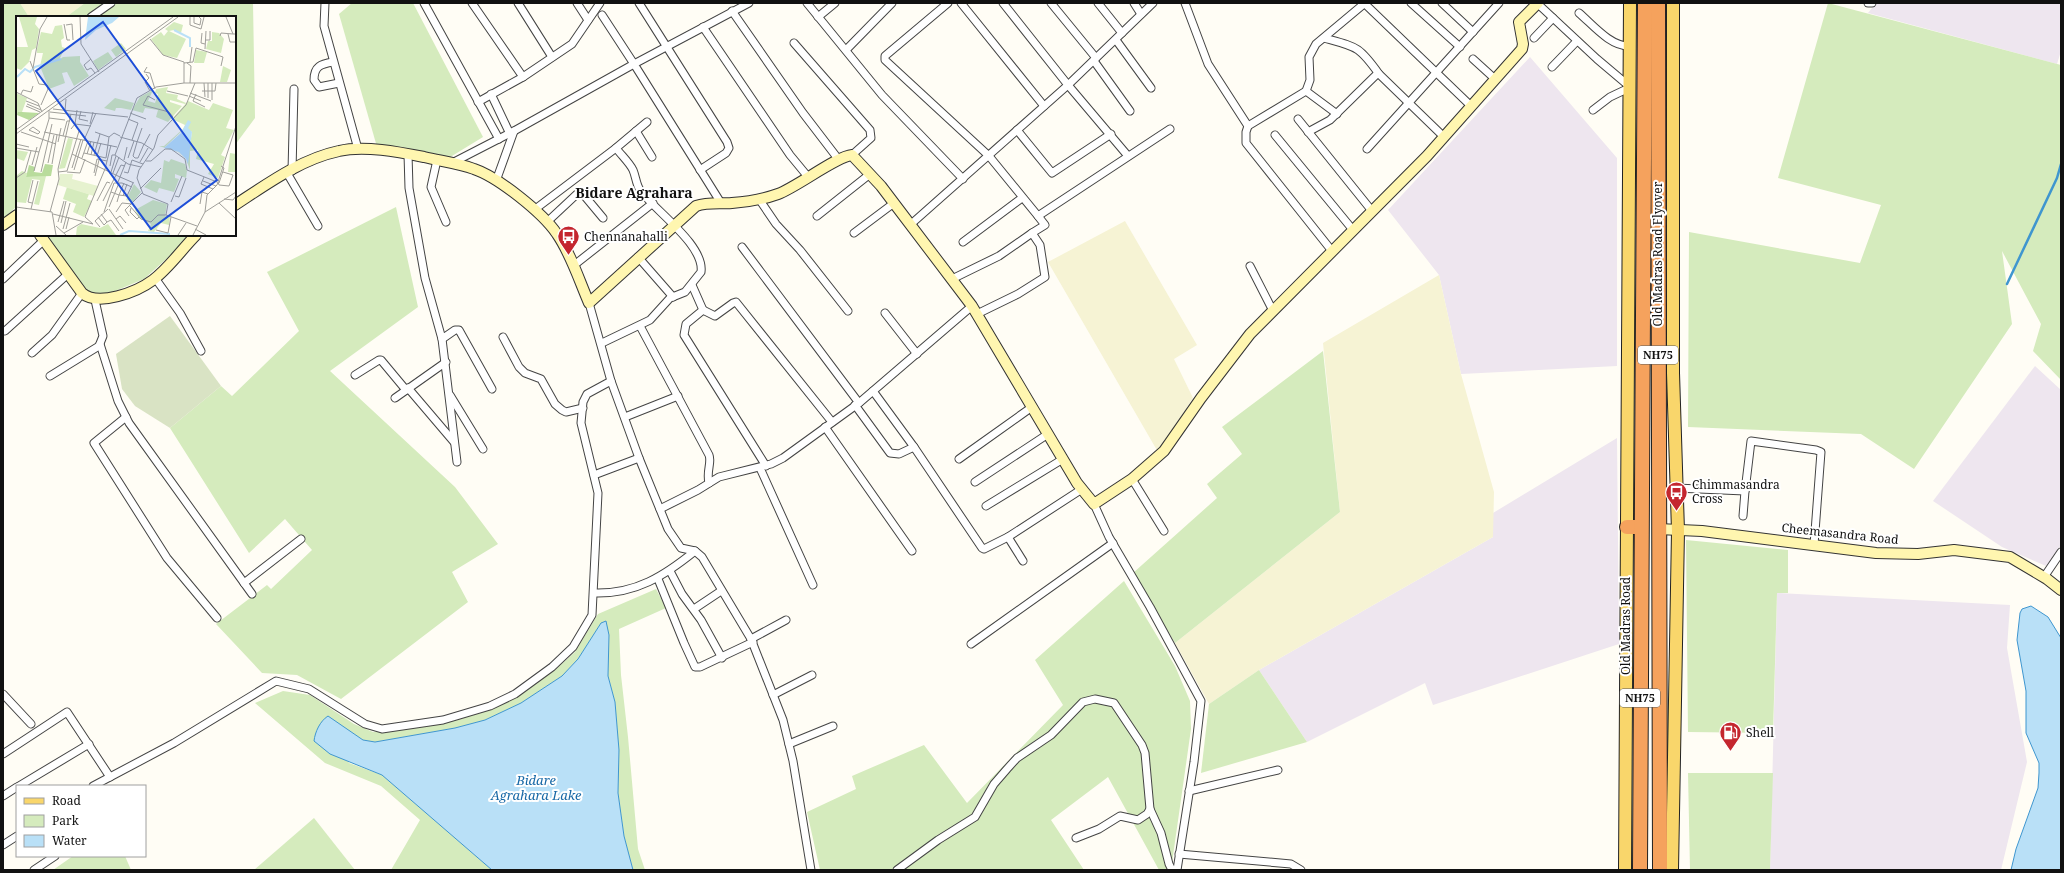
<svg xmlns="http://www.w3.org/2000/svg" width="2064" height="873" viewBox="0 0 2064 873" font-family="'Noto Serif',serif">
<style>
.industrial{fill:#eee6ef}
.farmland{fill:#f6f3d4}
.green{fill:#d5ebbd}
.cemetery{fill:#d9e3c4}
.water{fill:#b9e0f7;stroke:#3f96cf}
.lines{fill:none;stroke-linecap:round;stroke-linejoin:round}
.stream{stroke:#3f96cf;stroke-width:2.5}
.street-casing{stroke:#444;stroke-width:9}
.secondary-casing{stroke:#333;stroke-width:12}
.primary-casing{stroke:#222;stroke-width:14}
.highway-casing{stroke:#222;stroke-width:16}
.street{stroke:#fff;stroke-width:7}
.secondary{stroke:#fff6b0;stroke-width:10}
.primary{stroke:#f9d66b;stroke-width:12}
.highway{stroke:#f5a25d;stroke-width:14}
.labels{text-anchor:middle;stroke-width:4;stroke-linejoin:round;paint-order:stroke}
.shield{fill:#fff;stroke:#585858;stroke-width:1}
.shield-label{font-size:11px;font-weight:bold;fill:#111}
.poi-label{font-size:12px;fill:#111;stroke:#fff;text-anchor:start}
.street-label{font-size:12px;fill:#111;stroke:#fff}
.water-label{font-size:13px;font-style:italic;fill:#1768a6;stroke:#fff}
.quarter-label{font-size:14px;font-weight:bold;fill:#111;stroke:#fff}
.inset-river{fill:none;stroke:#b9e0f7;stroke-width:2}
.inset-road{fill:none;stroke:#a09f9a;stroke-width:1}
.view{fill:#1d4ed8;fill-opacity:0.15;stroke:#1d4ed8;stroke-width:2}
.inset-edge{fill:none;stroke:#111;stroke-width:2}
</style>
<rect width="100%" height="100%" fill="#fffdf5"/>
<g class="industrial">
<polygon points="1876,3 2061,3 2061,51 2057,64 1868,13"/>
<polygon points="1530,57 1617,158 1617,366 1461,374 1439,275 1388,210"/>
<polygon points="2035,366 2061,390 2061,545 2046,566 2002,547 1933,501"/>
<polygon points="1617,438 1619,644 1433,705 1425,683 1307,742 1259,670 1493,537 1493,513"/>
<polygon points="1777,593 2010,605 2007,648 2027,762 2001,870 1770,870"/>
</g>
<g class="farmland">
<polygon points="20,3 85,3 66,17 29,17"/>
<polygon points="1125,221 1197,345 1174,359 1193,398 1158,452 1048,262"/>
<polygon points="1439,275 1461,374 1494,492 1493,537 1259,670 1209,704 1175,643 1340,512 1323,343"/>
</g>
<g class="green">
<polygon points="3,3 20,3 29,17 17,17 17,206 3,219"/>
<polygon points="85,3 253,3 255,118 235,145 235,17 66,17"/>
<polygon points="352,3 413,3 483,137 447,159 377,147 339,14"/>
<polygon points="1828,3 2061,65 2061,380 2033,351 2041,324 2002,251 2012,324 1914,469 1861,434 1688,427 1689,232 1860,263 1881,205 1778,178"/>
<polygon points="396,207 418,307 330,371 455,487 498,544 452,572 468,602 341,699 297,675 262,673 216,624 267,585 271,589 312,550 285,519 249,553 170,428 221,386 232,396 299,331 267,272"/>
<polygon points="43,235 193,235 144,279 103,296 89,295"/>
<polygon points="1323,351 1340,512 1175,643 1133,573 1217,498 1207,484 1242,454 1222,427"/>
<polygon points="1686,540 1788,550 1788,593 1777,593 1773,733 1688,732"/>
<polygon points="1124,581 1175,666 1190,701 1191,729 1171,870 1159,870 1108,777 1051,820 1084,870 820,870 807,812 856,789 852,776 924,745 967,803 1063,705 1035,660"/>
<polygon points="656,589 666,608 619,629 621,675 628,737 638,849 645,870 633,870 624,836 618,793 619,750 615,702 608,676 609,635 601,623 578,659 562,676 521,703 485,720 455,728 375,742 363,740 328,717 349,763 382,775 492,870 391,870 420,820 381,786 325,763 255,703 283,691 310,695 354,724 373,732 447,722 481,713 517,697 555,670 575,652 598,614"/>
<polygon points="1259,670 1307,742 1201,773 1209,704"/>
<polygon points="1688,773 1773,773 1770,870 1690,870"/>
<polygon points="314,818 355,870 254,870"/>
<polygon points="73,856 125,856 131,870 53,870"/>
</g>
<polygon class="cemetery" points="170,316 221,386 170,428 135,406 122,389 116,354"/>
<g class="water">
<polygon points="2031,606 2048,617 2061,638 2061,870 2011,870 2016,849 2038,788 2039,773 2039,763 2026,733 2026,691 2017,640 2020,613 2022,609"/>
<path d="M606 621 609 635 608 676 615 702 619 750 618 793 624 836 633 870H492L382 775 330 754 314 741C315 732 320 721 328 716L363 740 375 742 455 728 485 720 521 703 562 676 578 659 601 623Z"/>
</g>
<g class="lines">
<polyline class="stream" points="2007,284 2057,178 2061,164"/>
<defs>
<g id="street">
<polyline points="325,3 324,26 358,149"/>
<polyline points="424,3 499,139"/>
<polyline points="472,3 523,77"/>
<polyline points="518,3 552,57"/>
<polyline points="577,3 588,20"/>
<polyline points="639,3 727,142 729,148 726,153 700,170"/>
<polyline points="807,3 882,95 963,179"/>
<polyline points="948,3 885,56 885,60 989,156 1038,216 1170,129"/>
<polyline points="961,3 1044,106"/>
<polyline points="1003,3 1068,85 1128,156"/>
<polyline points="1051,3 1096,58"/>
<polyline points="1098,3 1122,33"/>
<polyline points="1134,3 1141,14"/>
<polyline points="1185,3 1208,64 1248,126 1246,132 1246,143 1332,251"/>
<polyline points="1364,3 1471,106"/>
<polyline points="1411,3 1460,47"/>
<polyline points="1442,3 1473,32"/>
<polyline points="1868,3 1872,3"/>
<polyline points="1538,4 1597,59 1629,86"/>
<polyline points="732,11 803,113 839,160"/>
<path d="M1579 13C1594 26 1610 46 1629 46"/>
<polyline points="91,17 111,3"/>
<polyline points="818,17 835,3"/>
<polyline points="703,27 790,155 809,178"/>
<path d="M1324 38C1357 47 1359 46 1379 74"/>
<polyline points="1534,38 1553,18"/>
<polyline points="1116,40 1151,88"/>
<polyline points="794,43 870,130 871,138 852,155"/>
<polyline points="846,50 892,3"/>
<polyline points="1473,59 1495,79"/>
<polyline points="1094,61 1130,111"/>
<path d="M333 62C321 64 314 66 314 80L319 87 339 83"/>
<polyline points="1552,67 1577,41"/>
<polyline points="1306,91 1337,114"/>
<polyline points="491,94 510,134"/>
<polyline points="478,102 523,77 572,44 600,3"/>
<polyline points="1593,110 1610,97 1629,88"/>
<polyline points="1298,119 1372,211"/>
<polyline points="1248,126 1306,91 1310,80 1309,57 1316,44 1365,3"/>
<polyline points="1017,130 1052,173 1111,134"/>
<polyline points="636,131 652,157"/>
<polyline points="1308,132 1330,120 1376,75 1379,74 1444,137"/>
<polyline points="1275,135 1353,230"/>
<polyline points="1367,149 1499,3"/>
<polyline points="408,154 409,188 425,278 442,339 457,462"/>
<polyline points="437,160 431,187 446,222"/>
<polyline points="452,163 514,131 634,64 602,15"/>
<polyline points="292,171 294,89"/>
<polyline points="287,173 318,226"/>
<polyline points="496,181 514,131"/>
<polyline points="759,199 776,224 800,250 848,311"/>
<polyline points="721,203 634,64 749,3"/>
<polyline points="534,210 616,148"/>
<polyline points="817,216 870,174"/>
<polyline points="547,222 578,193 583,194 603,218"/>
<polyline points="910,225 1068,85 1153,3"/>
<polyline points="854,233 894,203"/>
<polyline points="963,242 1022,198"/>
<polyline points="742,247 859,403"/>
<polyline points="638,257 673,297"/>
<polyline points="573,266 653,203"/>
<polyline points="1250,266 1273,311"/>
<polyline points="155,278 180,313 201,351"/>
<polyline points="3,279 44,240"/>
<polyline points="952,279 999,256 1032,233"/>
<polyline points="692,285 703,310"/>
<polyline points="589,303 611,381 639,458 668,529 681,548 695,551 702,557 751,639 783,720 793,761 811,870"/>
<polyline points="885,313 917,354"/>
<polyline points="977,314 1018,294 1045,277 1040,245 1032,233 1045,225 1038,216"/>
<path d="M640 326 709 455C712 463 706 471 709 483"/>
<polyline points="5,331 68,274"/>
<polyline points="503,337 519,367 525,373 541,379 555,404 562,410 566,412 583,408"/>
<polyline points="442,339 455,330 459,330 492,389"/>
<path d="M602 343 650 320 670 298 685 292 701 272C705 245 654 210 640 190 636 184 636 177 633 170 629 162 621 155 616 148L647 122"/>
<polyline points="100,344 118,401 129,423 252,594"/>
<polyline points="32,353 52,335 82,293"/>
<polyline points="355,375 379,360 381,360 406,390"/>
<polyline points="50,376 99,346 103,336 95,300"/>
<polyline points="408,388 454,442"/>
<polyline points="873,391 914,447 982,548 984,549 1008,537 1082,489"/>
<polyline points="450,395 483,449"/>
<polyline points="395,398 446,362"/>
<polyline points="855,405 890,453 899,454 914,447"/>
<polyline points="126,417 94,443 167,558 217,618"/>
<polyline points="625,417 678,396"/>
<polyline points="825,427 912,551"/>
<polyline points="959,459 1032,407"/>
<polyline points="766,466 684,335 686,324 703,310 715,316 733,303 736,302 832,422"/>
<polyline points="760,468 813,585"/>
<polyline points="594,475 639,458"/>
<polyline points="1132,479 1164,531"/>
<polyline points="975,482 1048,434"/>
<polyline points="1676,488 1745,491 1751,441 1816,450 1821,452 1814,545"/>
<polyline points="1094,504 1109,537 1150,607 1201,701 1194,762 1177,870"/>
<polyline points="986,506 1063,459"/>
<polyline points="660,509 698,490 719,477 771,464 783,458 859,403 972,306"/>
<polyline points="1743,516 1745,491"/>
<polyline points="1008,537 1023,561"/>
<polyline points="670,571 682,594 701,620 722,658"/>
<polyline points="2044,577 2061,552"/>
<polyline points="658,579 684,643 695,667 700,667 753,642"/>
<polyline points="244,583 301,539"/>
<path d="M595 593C636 594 664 576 695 551"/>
<polyline points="694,609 721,591"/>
<polyline points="751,639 786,620"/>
<polyline points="971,644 1113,543"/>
<polyline points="3,694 31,724"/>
<polyline points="773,695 812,675"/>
<polyline points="789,744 833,726"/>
<polyline points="3,754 67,712 110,777"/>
<polyline points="19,786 89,744"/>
<polyline points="93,786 174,743 276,681 309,689 365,724 382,729 443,720 490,706 515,694 552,667 573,647 592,615 598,493 581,423 583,402 587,394 611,381"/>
<polyline points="1189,791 1278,770"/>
<polyline points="3,796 17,787"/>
<polyline points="1150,809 1161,833 1169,864 1172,870"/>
<polyline points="3,845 17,836"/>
<polyline points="1179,854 1291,864 1301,870"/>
<polyline points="34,870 55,856"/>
<polyline points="897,870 938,840 975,817 994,784 1007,769 1017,758 1051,735 1083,702 1095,699 1114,703 1142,745 1145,753 1150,809 1147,814 1138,820 1120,816 1099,829 1076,838"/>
</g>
<g id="secondary">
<path d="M235 205C267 184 301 159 339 151 364 145 399 152 424 157 440 161 458 163 474 169 498 177 543 213 557 234 571 254 579 280 589 303L696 206C708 202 719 204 732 203 747 202 764 199 778 194 797 187 837 156 852 155L881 186 972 306 1077 483 1094 504 1132 479 1164 451 1201 398 1250 334 1427 156 1522 49 1523 44 1519 22 1538 3"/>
<polyline points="3,225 17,215"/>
<path d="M40 235 82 293C98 307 137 292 153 280 169 268 182 249 196 235"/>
<polyline points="1658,529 1702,531 1876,553 1918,554 1954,550 2010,557 2047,579 2061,590"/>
</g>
<g id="primary">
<polyline points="1625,870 1630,3"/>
<polyline points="1672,870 1678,531 1673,373 1673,3"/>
</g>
<g id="highway">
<polyline points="1658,3 1660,870"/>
<polyline points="1627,527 1640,527"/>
<path d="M1640 870C1640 581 1644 292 1645 3"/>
</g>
</defs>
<use href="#street" class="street-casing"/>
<use href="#secondary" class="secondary-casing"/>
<use href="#primary" class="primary-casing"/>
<use href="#highway" class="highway-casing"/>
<use href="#street" class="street"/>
<use href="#secondary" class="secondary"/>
<use href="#primary" class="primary"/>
<use href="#highway" class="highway"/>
</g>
<defs>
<symbol id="bus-pin" viewBox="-11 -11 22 30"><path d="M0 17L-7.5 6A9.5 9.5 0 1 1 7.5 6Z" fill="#c4262e" stroke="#fff"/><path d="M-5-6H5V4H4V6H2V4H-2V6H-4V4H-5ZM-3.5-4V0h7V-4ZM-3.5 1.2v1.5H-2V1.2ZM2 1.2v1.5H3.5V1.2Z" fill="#fff"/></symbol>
<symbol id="fuel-pin" viewBox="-11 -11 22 30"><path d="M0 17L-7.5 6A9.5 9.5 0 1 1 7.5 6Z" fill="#c4262e" stroke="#fff"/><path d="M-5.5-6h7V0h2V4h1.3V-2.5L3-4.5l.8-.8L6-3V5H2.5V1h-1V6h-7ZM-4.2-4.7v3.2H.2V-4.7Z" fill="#fff"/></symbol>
</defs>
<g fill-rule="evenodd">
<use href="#bus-pin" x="556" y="224" width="25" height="34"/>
<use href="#bus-pin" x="1664" y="480" width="25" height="34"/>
<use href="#fuel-pin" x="1718" y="720" width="25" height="34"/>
</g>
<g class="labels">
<g class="shield">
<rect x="1638" y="346" width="40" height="18" rx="3"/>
<rect x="1620" y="689" width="40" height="18" rx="3"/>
</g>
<g class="shield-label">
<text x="1658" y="359">NH75</text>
<text x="1640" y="702">NH75</text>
</g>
<g class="poi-label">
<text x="584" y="241">Chennanahalli</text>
<text x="1692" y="489">Chimmasandra<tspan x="1692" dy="14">Cross</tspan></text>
<text x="1746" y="737">Shell</text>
</g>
<g class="street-label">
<text transform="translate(1658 254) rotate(-90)" y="4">Old Madras Road Flyover</text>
<text transform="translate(1840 534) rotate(6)" y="4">Cheemasandra Road</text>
<text transform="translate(1626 626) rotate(-90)" y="4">Old Madras Road</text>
</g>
<g class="water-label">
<text x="536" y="785">Bidare<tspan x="536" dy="15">Agrahara Lake</tspan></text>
</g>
<g class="quarter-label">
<text x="634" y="198">Bidare Agrahara</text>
</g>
</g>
<g transform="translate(16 16)">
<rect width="220" height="220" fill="#fffdf5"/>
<path d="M3 1H21L19 8 23 13 20 32 16 34 13 46 5 54 0 52V33L1 31H12ZM158 6 167 9 165 17 158 14 153 15 170 23 161 42 147 39 135 23 145 16 148 20 152 15 149 13ZM46 9 48 22 45 24 46 31 49 32 43 44 47 41 64 40V46L73 60 58 70 51 56 46 57 49 67 33 73 24 50 27 37H21V33L25 16 36 18 39 10ZM196 16 203 17 208 23 205 37 190 33 192 25H196ZM105 27 110 33 100 41 95 34ZM180 34 191 36 188 47H178ZM92 36 97 43 82 54 77 45ZM207 50 215 54 211 66H204ZM152 71 150 77 162 79 161 83 170 87 169 88 154 84V86L166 90 152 106 140 101 142 94 129 92 127 97 116 94 124 81 137 74 132 85 139 87 142 78 139 77 140 73ZM0 77 11 82 6 96 1 99ZM99 82 118 87 115 94 105 92H100L99 95 88 92ZM172 85 193 94 197 87 217 94 210 112 218 114 205 139 209 141 202 162 192 158 198 148 180 143 182 134 174 135V154L170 143 162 136 143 130H148L167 113 169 109 156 103ZM168 113 176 116 171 148 170 143 163 136 149 131ZM52 122 57 123 54 136 49 152 43 153ZM0 134 12 136 8 145 0 142ZM214 137 220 138V156H212ZM155 143 169 148 171 155 170 162 159 158V162L163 163 158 176 143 172 141 177 128 171 135 164 145 167 148 144 153 146ZM6 155 11 157 10 161 30 160 23 189 18 188 24 164 16 163 10 187 0 186V160ZM118 168 125 176 117 186 110 184ZM51 171 73 178 71 183 76 185 68 201 57 196 60 188 47 183ZM137 184 151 188 149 200 154 201 153 209 145 207 138 216 132 215 135 208 123 202 119 194ZM65 208 84 212 92 208 100 219H60L61 211Z" fill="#d5ebbd" fill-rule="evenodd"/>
<path d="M2 96H6L23 97 13 104 1 99ZM29 148 37 149 35 160 10 161 13 149 19 151 18 156 26 157Z" fill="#b9dc9c"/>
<path d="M44 158H57L56 163 82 170 78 180 42 169Z" fill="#e6f2cf"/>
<path d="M72 1H103L96 7 80 14 69 24ZM172 104 175 106 172 112 176 116 172 148 170 143 163 136 148 132 165 117Z" fill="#b9e0f7"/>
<path class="inset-river" d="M158 14 174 22V31M1 61 9 53 14 56 19 51 45 43M104 219 113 215 154 218"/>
<path class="inset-road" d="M64 1 65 28 83 56M174 1V9L185 13 188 1M178 1V7L184 9 185 3 183 1M210 1 217 18H220M48 8 51 24H54M50 9 56 8 57 24M186 17 185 27 189 28M212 18 214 26H220M204 20 205 17 217 18M134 23 147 39 168 46V67M189 24H194V15M189 33 190 15M75 43 68 49 71 54 75 52 79 57M14 45 23 68 31 69 32 73 25 89M174 46 176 31M168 47 177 46 180 32 207 41 205 50M171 47 175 50 174 67M131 51 128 56 134 57 139 73M17 52 24 13 31 1M130 58 133 62 129 66 134 75M179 67 170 89 142 119 138 132 123 154 121 162 127 178 152 188 150 199 181 210M188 67 189 81M192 67V82M151 75 172 80M186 75H199L200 67M0 76 22 87 26 96M174 77 195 85M5 78 7 74 15 76 17 70M180 78 177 85 189 91M173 80 185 85M139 84 132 80 127 89 153 96 157 101M196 84V67M10 85 23 90M11 88 25 94M10 90 24 96M37 93 112 101M49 95 50 83M65 95 63 103 72 105M34 96 70 100M114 97 130 103M33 102 49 104M112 103 122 107 116 124M59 108 61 94M74 108 77 96M17 111 24 116 22 118 13 114ZM55 113 59 108 75 110M0 114 157 1M5 116 40 128M28 116 101 131M0 118 162 1M47 120 51 105H54M93 121 98 117 104 120M104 121 126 127 137 134M68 124 80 97M42 126 45 112M121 126 117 140 119 142H122L128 128M121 126 126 112M0 128 13 131M128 129 134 118M0 132 23 136 33 103V94M68 137 90 142 93 121 79 116M56 138 104 161 110 146M71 138 75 125M75 139 78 126M78 139 84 118M81 140 85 127M66 142 72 125M112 142 118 125M108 144 111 131M130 145H135L149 133H155L169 143 171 154 201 166M124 146 132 132M32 147 38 119M36 148 41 119M16 149 21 131M94 150 96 139H99M125 151 112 148 99 139 121 82 140 71 168 67H220M56 152 65 123M58 154 67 124M18 155 23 136M25 156 36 108M42 156 51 155 63 115M51 156 64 157 69 143M95 156 100 140M108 156 112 157 116 144 127 148M78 157 81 143 91 145M97 157 103 141M79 160 83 144M188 161 185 168 197 173M0 162 9 156 15 135M187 165 200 170M102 166 104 161 118 167M202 166 203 169 213 170 217 159 207 156M203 167 208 152 205 150M124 173 145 152M95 176 103 179 108 167M107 180 111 168M159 180 163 181 170 162M208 183 217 184 220 180M81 185 91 166 94 167M87 185 105 149 109 150M101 186 103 179 111 180 117 167M155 186 166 160M16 187 12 186 17 164M203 187 220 203M184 188 186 176 192 178M114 190 125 203 135 206 142 199H150M0 191 36 196 40 219M93 191 103 167M115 192 114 196 121 203 123 201M15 193 22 165M93 193 107 213M34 196 43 163 42 153 55 98M88 196 98 167H106L116 171M100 196 106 187 116 188M189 196 191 179 201 169 220 110M37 198 77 208 69 201 89 153 95 129M113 200 109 194 126 177M82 201 88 209 91 206 85 198M100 203 104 200 110 207M42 206 48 185M91 206 95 204 103 215M45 207 50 185M40 210 50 219M84 211 79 205 92 193M47 213 54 187M50 213 53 201M179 213 190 219M140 214 152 217 155 201M48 217 67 206M162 219 170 207M177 219 189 196 220 176"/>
<path class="view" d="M87 6 201 164 135 213 20 55Z"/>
<rect width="220" height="220" class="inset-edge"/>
</g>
<rect width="2064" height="873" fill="none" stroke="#111111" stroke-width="8"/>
<rect x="16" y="785" width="130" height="72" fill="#ffffff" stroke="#a0a0a0"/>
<rect x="24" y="798" width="20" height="6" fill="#f9d66b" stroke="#a0a0a0"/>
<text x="52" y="805" font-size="12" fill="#111111">Road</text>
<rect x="24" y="815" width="20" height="12" fill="#d5ebbd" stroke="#a0a0a0"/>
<text x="52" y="825" font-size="12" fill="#111111">Park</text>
<rect x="24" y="835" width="20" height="12" fill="#b9e0f7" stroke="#a0a0a0"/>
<text x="52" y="845" font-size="12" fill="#111111">Water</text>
</svg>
